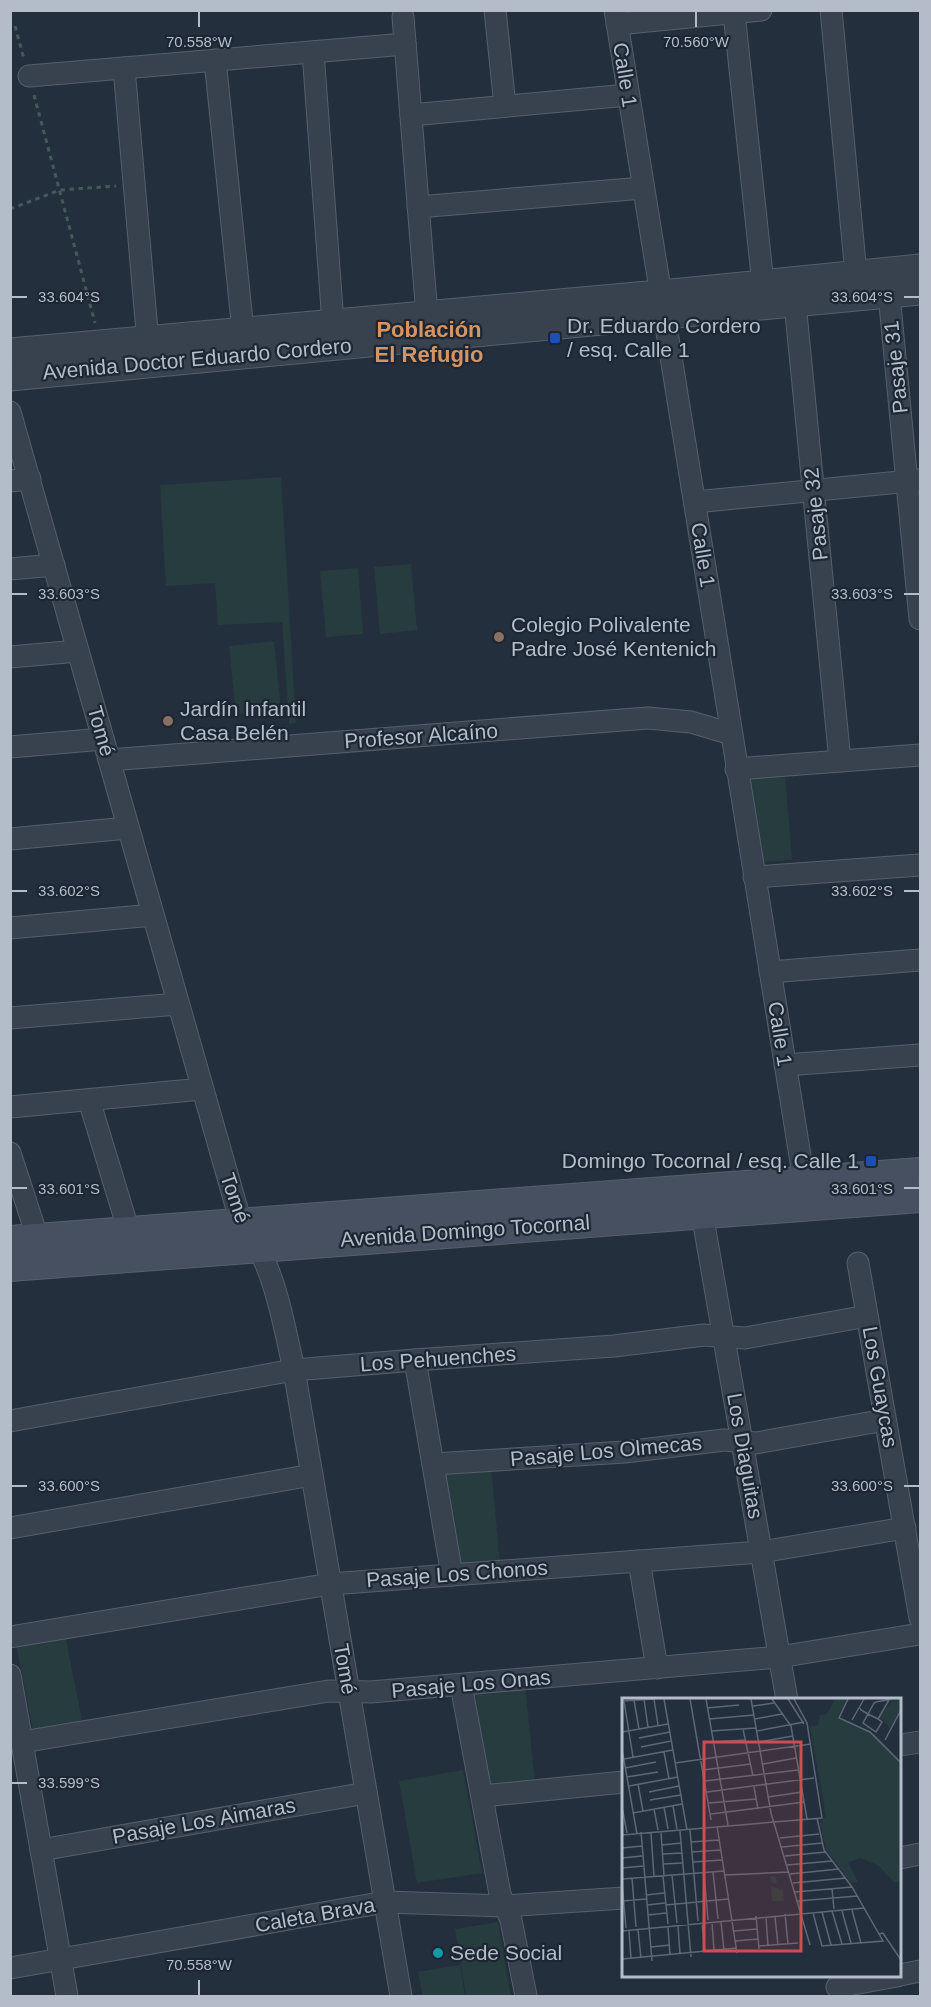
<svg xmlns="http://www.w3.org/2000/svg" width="931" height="2007" viewBox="0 0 931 2007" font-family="Arial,sans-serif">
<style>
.green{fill:#263c3f}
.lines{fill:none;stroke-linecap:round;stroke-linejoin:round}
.minor-casing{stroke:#565f6c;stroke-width:23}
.tertiary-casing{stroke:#565f6c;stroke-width:29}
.secondary-casing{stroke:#565f6c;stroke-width:32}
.path{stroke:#44595c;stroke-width:3;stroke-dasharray:4.5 4.5;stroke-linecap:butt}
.minor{stroke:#38414e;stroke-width:21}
.tertiary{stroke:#38414e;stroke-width:27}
.secondary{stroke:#465061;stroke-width:30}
.ticks{fill:none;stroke:#b4bcc9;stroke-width:2}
.transit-dot{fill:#1a4fb4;stroke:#1d2633;stroke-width:2}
.education-dot{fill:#8d6e63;stroke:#1d2633;stroke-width:2}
.culture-dot{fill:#0f9aa8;stroke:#1d2633;stroke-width:2}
.labels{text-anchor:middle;stroke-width:4.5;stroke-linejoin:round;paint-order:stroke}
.street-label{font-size:21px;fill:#b4bcc9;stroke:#1d2633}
.poi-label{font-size:21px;fill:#b4bcc9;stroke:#1d2633;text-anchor:start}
.neighbourhood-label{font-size:22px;font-weight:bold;fill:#d59563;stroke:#1d2633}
.inset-road{fill:none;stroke:#5e6776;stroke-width:1.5}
.view{fill:#ce4d50;fill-opacity:0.15;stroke:#ce4d50;stroke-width:3}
.inset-edge{fill:none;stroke:#b4bcc9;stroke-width:3}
.ticks-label{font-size:15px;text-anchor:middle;fill:#b4bcc9;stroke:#1d2633;stroke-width:4.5;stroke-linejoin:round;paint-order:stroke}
</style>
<rect width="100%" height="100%" fill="#242f3e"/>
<g class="green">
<polygon points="281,477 296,723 289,724 282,622 218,625 215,583 166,586 160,485"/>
<polygon points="411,564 417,630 380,634 374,567"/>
<polygon points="358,568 363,634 326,637 320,571"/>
<polygon points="274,641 281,710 236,714 229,646"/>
<polygon points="785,774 792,860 763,862 750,776"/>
<polygon points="491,1466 500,1565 457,1568 443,1469"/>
<polygon points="65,1634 82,1721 33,1730 16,1644"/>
<polygon points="525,1685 535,1783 489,1787 471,1689"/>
<polygon points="463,1770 482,1873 417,1883 399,1781"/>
<polygon points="498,1922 511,1996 466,1996 455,1929"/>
<polygon points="460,1965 465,1996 423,1996 418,1972"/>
</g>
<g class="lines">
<defs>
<g id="minor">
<polyline points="495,10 505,106"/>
<polyline points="615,10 806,1193"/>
<polyline points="831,10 856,274"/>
<polyline points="734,13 763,284"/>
<polyline points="403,17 428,328"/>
<polyline points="617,24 761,10"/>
<polyline points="313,52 333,323"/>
<polyline points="215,60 243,331"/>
<polyline points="124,68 149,354"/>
<polyline points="29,76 405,44"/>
<polyline points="411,115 628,95"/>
<polyline points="418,207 643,188"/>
<polyline points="889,294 920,619"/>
<polyline points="795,303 840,761"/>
<path d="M10 412 241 1223C246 1231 252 1238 257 1246 276 1278 286 1334 294 1370L401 1996"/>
<polyline points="10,481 30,479"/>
<polyline points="695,502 920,480"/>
<polyline points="10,569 54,565"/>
<polyline points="10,657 78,651"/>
<polyline points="10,747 103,739"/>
<polyline points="109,760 648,718 691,722 731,734"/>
<polyline points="736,769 920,755"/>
<polyline points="10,839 128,828"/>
<polyline points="754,877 920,865"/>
<polyline points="10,928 153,915"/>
<polyline points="770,972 920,960"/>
<polyline points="10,1018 178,1004"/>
<polyline points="785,1065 920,1055"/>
<polyline points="89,1100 129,1232"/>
<polyline points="10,1107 202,1089"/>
<polyline points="10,1153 38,1239"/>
<polyline points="702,1213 787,1700"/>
<polyline points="858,1263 920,1618"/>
<polyline points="415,1360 452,1575"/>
<polyline points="10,1421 294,1370 415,1360 614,1346 704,1335 745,1338 867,1316"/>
<polyline points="433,1464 625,1452 724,1440 756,1443 885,1420"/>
<polyline points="10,1528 312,1475"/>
<polyline points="639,1561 657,1668"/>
<polyline points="10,1637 330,1584 761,1552 905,1528"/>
<polyline points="10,1675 67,1996"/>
<polyline points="461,1685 500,1894 511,1920 526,1996"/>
<polyline points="22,1742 329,1691 371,1692 779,1657 920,1634"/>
<polyline points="900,1745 920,1742"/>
<polyline points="482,1796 624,1782"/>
<polyline points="41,1850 366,1793"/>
<polyline points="900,1858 920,1854"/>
<polyline points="10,1968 385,1902 505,1906 624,1898"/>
<polyline points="900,1975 920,1971"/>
<polyline points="837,1987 897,1976"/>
</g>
<g id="tertiary">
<polyline points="10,352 682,292 920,268"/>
<polyline points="10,377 920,291"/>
</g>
<g id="secondary">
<polyline points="10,1241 920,1173"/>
<polyline points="10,1266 920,1197"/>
</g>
</defs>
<use href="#minor" class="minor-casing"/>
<use href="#tertiary" class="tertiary-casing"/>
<use href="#secondary" class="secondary-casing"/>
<g class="path">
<polyline points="15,26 24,59"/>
<polyline points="34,95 95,323"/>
<polyline points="10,209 60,190 116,186"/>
</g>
<use href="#minor" class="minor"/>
<use href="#tertiary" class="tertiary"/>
<use href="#secondary" class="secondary"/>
</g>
<path class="ticks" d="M199 12V27M696 12V27M12 297H27M904 297H919M12 594H27M904 594H919M12 891H27M904 891H919M12 1188H27M904 1188H919M12 1486H27M904 1486H919M12 1783H27M199 1980V1995"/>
<g class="transit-dot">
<rect x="549" y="332" width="12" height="12" rx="3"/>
<rect x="865" y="1155" width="12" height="12" rx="3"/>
</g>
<g class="education-dot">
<circle cx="499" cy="637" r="6"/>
<circle cx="168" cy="721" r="6"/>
</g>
<circle class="culture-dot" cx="438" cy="1953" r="6"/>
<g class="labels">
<g class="street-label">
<text transform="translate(625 75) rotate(81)" y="7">Calle 1</text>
<text transform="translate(197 359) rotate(-5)" y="7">Avenida Doctor Eduardo Cordero</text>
<text transform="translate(896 367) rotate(-96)" y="7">Pasaje 31</text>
<text transform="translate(816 514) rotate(-96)" y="7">Pasaje 32</text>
<text transform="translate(703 555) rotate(81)" y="7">Calle 1</text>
<text transform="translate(101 731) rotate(74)" y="7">Tomé</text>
<text transform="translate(421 736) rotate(-4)" y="7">Profesor Alcaíno</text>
<text transform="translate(780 1034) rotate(81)" y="7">Calle 1</text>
<text transform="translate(235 1198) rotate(71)" y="7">Tomé</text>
<text transform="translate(465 1231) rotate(-4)" y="7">Avenida Domingo Tocornal</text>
<text transform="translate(438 1359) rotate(-4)" y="7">Los Pehuenches</text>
<text transform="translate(880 1387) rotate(80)" y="7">Los Guaycas</text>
<text transform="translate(606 1451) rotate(-5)" y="7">Pasaje Los Olmecas</text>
<text transform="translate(745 1456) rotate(80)" y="7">Los Diaguitas</text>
<text transform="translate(457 1574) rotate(-4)" y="7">Pasaje Los Chonos</text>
<text transform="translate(345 1669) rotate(80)" y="7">Tomé</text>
<text transform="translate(471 1684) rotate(-5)" y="7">Pasaje Los Onas</text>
<text transform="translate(204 1821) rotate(-10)" y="7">Pasaje Los Aimaras</text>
<text transform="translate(315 1915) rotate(-10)" y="7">Caleta Brava</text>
</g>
<g class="poi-label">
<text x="567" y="333">Dr. Eduardo Cordero<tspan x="567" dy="24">/ esq. Calle 1</tspan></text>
<text x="511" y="632">Colegio Polivalente<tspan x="511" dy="24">Padre José Kentenich</tspan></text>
<text x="180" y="716">Jardín Infantil<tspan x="180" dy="24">Casa Belén</tspan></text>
<text x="859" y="1168" text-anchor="end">Domingo Tocornal / esq. Calle 1</text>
<text x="450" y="1960">Sede Social</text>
</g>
<g class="neighbourhood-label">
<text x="429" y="337">Población<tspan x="429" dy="25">El Refugio</tspan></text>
</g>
</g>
<g transform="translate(622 1698)">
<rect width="279" height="279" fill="#242f3e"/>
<path d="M213 1H225L216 18 254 37 279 63V184H272L257 168 239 160 226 164 236 184 229 185 204 151 198 125 204 118 188 29 196 27 198 17 205 16ZM271 1H279V11L269 31 258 19ZM148 178 154 179 155 186 149 183V188L161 192 162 203H150Z" fill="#263c3f"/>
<path class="inset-road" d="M22 1 26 29M32 1 36 27M42 1 65 132M68 1 89 122M84 1 106 127M129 1 149 115 188 247M150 1 169 28 185 121M166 1 182 26M226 1 217 20 248 34 279 65M12 2 17 31M0 3 32 1M2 3 11 59M131 8 152 5M85 10 117 7M238 10 239 12 246 16 256 21 260 24 254 34 241 25 246 16 252 5 254 4 270 1M87 21 132 17M133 21 160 16M256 21 267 2M230 22 242 1M121 31 131 78M89 33 134 30M135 33 182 24M0 34 46 26M17 40 48 34M263 42 279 12M91 44 124 42M137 44 171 38M19 49 49 43M0 51 15 136M42 54 47 81M2 61 51 52M53 65 189 46M141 66 174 60M3 70 34 64M81 72 129 66M5 79 36 74M83 83 176 72M16 86 21 113M7 88 56 79M132 89 136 111M27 94 57 88M85 94 192 80M146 99 180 94M28 102 59 97M87 105 134 101M51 108 55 131M0 109 5 135M42 109 46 131M32 111 36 132M11 115 60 106M89 116 182 104M95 128 115 255M68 132 76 223M58 133 69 259M19 134 30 263M39 134 42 178M29 135 32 178M0 137 200 120 185 25 172 1M158 140 197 136M69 144 97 142M40 147 59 145M160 149 200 145M0 150 20 148M70 154 99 152M41 156 60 155M163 158 204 154M0 160 20 158M71 164 100 162M41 166 60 165M165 167 210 163M0 170 21 168M91 174 96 221M82 175 86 222M168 176 217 171M50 177 55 225M103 177 167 174M41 178 46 226M10 180 14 229M0 181 102 173M0 184 4 230M171 185 224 180M210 191 212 211M173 194 230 189M24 197 42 195M0 203 24 201M176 203 235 198M25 207 43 205M44 207 106 201M230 212 239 245M210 213 220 246M220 213 229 245M200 214 209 247M191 215 200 248 261 243 230 189 202 152 195 120M163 216 166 246M26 217 44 215M134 218 137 251M144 219 146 248M153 219 156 247M90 224 92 253M99 224 102 252M80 225 83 254M56 228 58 256M46 229 48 257M16 232 19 260M0 233 242 210M7 233 9 261M112 233 135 231M257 236 261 235 279 262M113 243 136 241M137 248 176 245M29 249 48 247M0 261 115 250"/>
<path class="view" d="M82 44H179V253H82Z"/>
<rect width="279" height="279" class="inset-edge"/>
</g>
<g class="ticks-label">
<text x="199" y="47">70.558°W</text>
<text x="696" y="47">70.560°W</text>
<text x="862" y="302">33.604°S</text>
<text x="69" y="302">33.604°S</text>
<text x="862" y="599">33.603°S</text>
<text x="69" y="599">33.603°S</text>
<text x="69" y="896">33.602°S</text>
<text x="862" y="896">33.602°S</text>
<text x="69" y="1194">33.601°S</text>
<text x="862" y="1194">33.601°S</text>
<text x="69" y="1491">33.600°S</text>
<text x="862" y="1491">33.600°S</text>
<text x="69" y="1788">33.599°S</text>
<text x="199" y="1970">70.558°W</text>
</g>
<rect width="931" height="2007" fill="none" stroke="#b4bcc9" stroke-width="24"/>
</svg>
